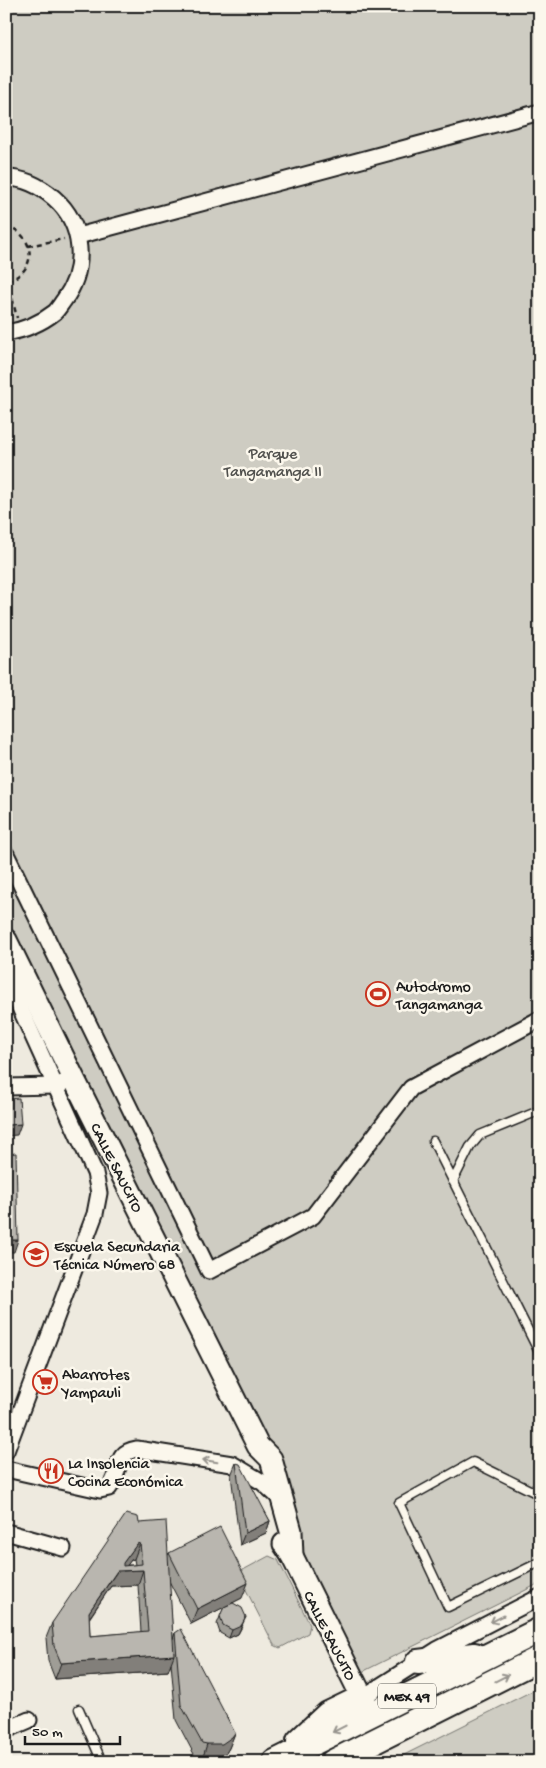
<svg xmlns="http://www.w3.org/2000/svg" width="546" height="1768" viewBox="0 0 546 1768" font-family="'Gochi Hand',sans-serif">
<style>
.green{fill:#ceccc2;stroke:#75746f}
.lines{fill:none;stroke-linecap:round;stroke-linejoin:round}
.lane-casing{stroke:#1c1c1c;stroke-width:11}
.street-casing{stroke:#1c1c1c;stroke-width:19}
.secondary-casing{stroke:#1c1c1c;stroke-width:25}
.primary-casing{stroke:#1c1c1c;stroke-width:28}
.path{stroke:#1c1c1c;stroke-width:2.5;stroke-dasharray:5 4;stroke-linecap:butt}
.lane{stroke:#fbf7ec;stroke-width:8}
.street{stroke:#fbf7ec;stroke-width:15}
.secondary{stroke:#fbf7ec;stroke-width:21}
.primary{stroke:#fbf7ec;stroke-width:24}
.wall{fill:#9f9d96;stroke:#1c1c1c;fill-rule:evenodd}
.shaded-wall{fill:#827f7a;stroke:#1c1c1c}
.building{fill:#b9b6af;stroke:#1c1c1c;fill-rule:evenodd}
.oneway{stroke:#97948e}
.labels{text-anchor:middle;stroke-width:5;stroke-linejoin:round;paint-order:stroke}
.shield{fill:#fbf7ec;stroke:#5f5e5a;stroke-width:1}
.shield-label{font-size:15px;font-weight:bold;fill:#1c1c1c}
.park-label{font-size:16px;fill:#51514e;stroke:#fbf7ec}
.poi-label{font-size:16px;fill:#1c1c1c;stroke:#fbf7ec;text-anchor:start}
.street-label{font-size:16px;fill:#1c1c1c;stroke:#fbf7ec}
</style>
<rect width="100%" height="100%" fill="#eeeadf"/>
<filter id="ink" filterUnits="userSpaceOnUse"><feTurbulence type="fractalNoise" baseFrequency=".02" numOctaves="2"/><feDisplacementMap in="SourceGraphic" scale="10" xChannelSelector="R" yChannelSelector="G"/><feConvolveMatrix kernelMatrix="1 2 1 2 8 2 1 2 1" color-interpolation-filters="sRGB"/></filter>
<g filter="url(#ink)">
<g class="green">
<polygon points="6,6 540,6 540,1583 360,1673 6,916"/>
<polygon points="269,1556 278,1560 310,1625 308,1633 280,1648 274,1645 272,1641 239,1576 243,1570"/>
<polygon points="540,1687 540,1762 390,1762"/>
</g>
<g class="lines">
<defs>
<g id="lane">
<polyline points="433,1141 540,1354"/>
<polyline points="453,1181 470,1147 480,1135 536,1112"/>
<polyline points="540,1495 473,1462 399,1503 448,1607 540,1562"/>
<polyline points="79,1709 102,1762"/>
</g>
<g id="street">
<path d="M6 178C25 178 40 186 54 198 84 224 87 269 64 300 61 304 58 309 55 312 40 324 24 330 6 333"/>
<polyline points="78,236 540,112"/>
<polyline points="6,854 209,1271 313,1216 411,1088 540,1019"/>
<polyline points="6,977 95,1173 99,1193 95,1214 6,1451"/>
<polyline points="6,1087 56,1086 63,1083"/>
<path d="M6 1469 100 1490 109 1488C123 1471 112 1453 137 1449L232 1464 262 1482 282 1500"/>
<polyline points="6,1532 63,1548"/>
<polyline points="363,1697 437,1650 540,1597"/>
<polyline points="6,1730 29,1720"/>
</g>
<g id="secondary">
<polyline points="6,940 74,1079 258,1446 271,1459 291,1531 292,1556"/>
<polyline points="284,1544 292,1556 370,1713"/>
</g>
<g id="primary">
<polyline points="418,1662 475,1655"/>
<polyline points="299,1741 328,1714 363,1697"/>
<polyline points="275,1762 540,1630"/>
<polyline points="333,1762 540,1658"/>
</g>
</defs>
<use href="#lane" class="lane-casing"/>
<use href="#street" class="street-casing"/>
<use href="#secondary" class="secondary-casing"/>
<use href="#primary" class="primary-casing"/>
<g class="path">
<path d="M6 225C37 236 38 273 6 281"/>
<polyline points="28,246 64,239"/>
<polyline points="8,281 17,318"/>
</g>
<use href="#lane" class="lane"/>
<use href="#street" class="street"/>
<use href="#secondary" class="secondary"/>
<use href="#primary" class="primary"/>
</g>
<g class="wall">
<polygon points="236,1463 270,1521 266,1533 240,1545 231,1475"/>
<path d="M139 1523 168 1555 169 1553 242 1598 226 1606 243 1625 238 1634 229 1638 220 1633 217 1624 224 1607 191 1624 169 1581 173 1639 175 1633 235 1733 229 1748 226 1753 216 1759 202 1760 196 1758 176 1720 171 1663 168 1671 55 1679 48 1661 46 1638 52 1623ZM134 1559 135 1565H127L131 1560ZM138 1585 141 1632 90 1636 89 1619 111 1586Z"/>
</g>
<g class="shaded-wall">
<polygon points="21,1124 17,1135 6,1136 8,1125"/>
<polygon points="10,1139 6,1149 6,1140"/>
<polygon points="6,1240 18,1240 14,1252 6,1252"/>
<polygon points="270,1521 266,1533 240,1545 245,1533"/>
<polygon points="140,1543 134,1559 131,1560 123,1571 143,1570 138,1585 111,1586 83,1627 89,1612 123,1563 137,1544"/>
<polygon points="248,1583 242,1598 191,1624 197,1609"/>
<polygon points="246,1617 238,1634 229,1638 232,1630"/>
<polygon points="174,1655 168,1671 55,1679 61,1663"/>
<polygon points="235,1733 229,1748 226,1753 216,1759 202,1760 207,1744"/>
</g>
<g class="building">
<polygon points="19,1098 21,1124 8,1125 10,1139 6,1140 6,1099"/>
<polygon points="16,1153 18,1240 6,1240 6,1154"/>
<polygon points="236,1463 240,1464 270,1521 245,1533"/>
<path d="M126 1514 138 1517 139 1523 166 1521 174 1655 61 1663 54 1646 52 1623ZM140 1543 142 1564 123 1566V1563L137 1544ZM143 1570 148 1631 90 1636 89 1612 117 1571Z"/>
<polygon points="220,1527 248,1583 197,1609 169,1553"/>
<polygon points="233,1603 242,1608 246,1617 241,1626 232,1630 223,1625 220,1616 224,1607"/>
<polygon points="181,1629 235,1733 232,1737 222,1744 207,1744 202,1743 181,1705 175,1633"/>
</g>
<defs><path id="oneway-shaft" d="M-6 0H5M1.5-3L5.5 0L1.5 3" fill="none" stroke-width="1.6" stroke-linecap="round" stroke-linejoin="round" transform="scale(1.25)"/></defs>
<g class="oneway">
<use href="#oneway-shaft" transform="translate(210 1461) rotate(-171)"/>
<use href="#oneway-shaft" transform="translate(497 1619) rotate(153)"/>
<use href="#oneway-shaft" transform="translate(502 1678) rotate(-27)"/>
<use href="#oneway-shaft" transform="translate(339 1729) rotate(153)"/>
</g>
</g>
<defs>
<symbol id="stadium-ring" viewBox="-11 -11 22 22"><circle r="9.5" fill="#fbf7ec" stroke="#c8321e" stroke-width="1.5"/><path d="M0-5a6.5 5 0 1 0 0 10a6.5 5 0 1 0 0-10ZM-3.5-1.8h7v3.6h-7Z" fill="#c8321e"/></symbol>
<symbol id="school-ring" viewBox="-11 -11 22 22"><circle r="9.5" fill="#fbf7ec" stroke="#c8321e" stroke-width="1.5"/><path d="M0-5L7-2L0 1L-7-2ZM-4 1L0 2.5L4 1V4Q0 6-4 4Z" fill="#c8321e"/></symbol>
<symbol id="supermarket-ring" viewBox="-11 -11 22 22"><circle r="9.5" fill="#fbf7ec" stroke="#c8321e" stroke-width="1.5"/><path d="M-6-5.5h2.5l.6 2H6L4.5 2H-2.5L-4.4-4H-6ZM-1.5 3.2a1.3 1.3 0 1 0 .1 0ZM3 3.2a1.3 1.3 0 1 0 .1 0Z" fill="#c8321e"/></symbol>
<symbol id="restaurant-ring" viewBox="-11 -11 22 22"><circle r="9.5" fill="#fbf7ec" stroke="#c8321e" stroke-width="1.5"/><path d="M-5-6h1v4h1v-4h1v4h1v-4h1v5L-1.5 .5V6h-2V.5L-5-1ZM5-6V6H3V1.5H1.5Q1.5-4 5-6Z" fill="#c8321e"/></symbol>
</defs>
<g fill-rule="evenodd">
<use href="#stadium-ring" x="364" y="980" width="28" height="28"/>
<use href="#school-ring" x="22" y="1240" width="28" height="28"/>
<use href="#supermarket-ring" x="31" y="1368" width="28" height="28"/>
<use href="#restaurant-ring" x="37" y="1457" width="28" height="28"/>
</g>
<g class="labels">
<rect class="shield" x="378" y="1683.5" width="58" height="25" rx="4"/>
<g class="shield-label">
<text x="407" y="1701">MEX 49</text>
</g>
<g class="park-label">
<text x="273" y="458">Parque<tspan x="273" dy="18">Tangamanga II</tspan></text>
</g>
<g class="poi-label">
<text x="396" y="991">Autodromo<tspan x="396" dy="18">Tangamanga</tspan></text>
<text x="54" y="1251">Escuela Secundaria<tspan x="54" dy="18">Técnica Número 68</tspan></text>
<text x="62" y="1379">Abarrotes<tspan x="62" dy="18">Yampauli</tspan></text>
<text x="68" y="1468">La Insolencia<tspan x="68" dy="18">Cocina Económica</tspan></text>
</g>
<g class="street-label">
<text transform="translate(118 1167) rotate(63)" y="6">CALLE SAUCITO</text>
<text transform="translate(331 1635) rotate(63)" y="6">CALLE SAUCITO</text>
</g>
</g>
<rect width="546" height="1768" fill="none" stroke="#fbf7ec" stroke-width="25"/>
<rect x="12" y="12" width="521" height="1743" fill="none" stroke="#1c1c1c" stroke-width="2" filter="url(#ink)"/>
<path d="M25 1736v8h95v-8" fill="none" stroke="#1c1c1c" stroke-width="2.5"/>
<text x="32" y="1736" font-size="15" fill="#1c1c1c" stroke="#fbf7ec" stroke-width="4" paint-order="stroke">50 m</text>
</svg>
